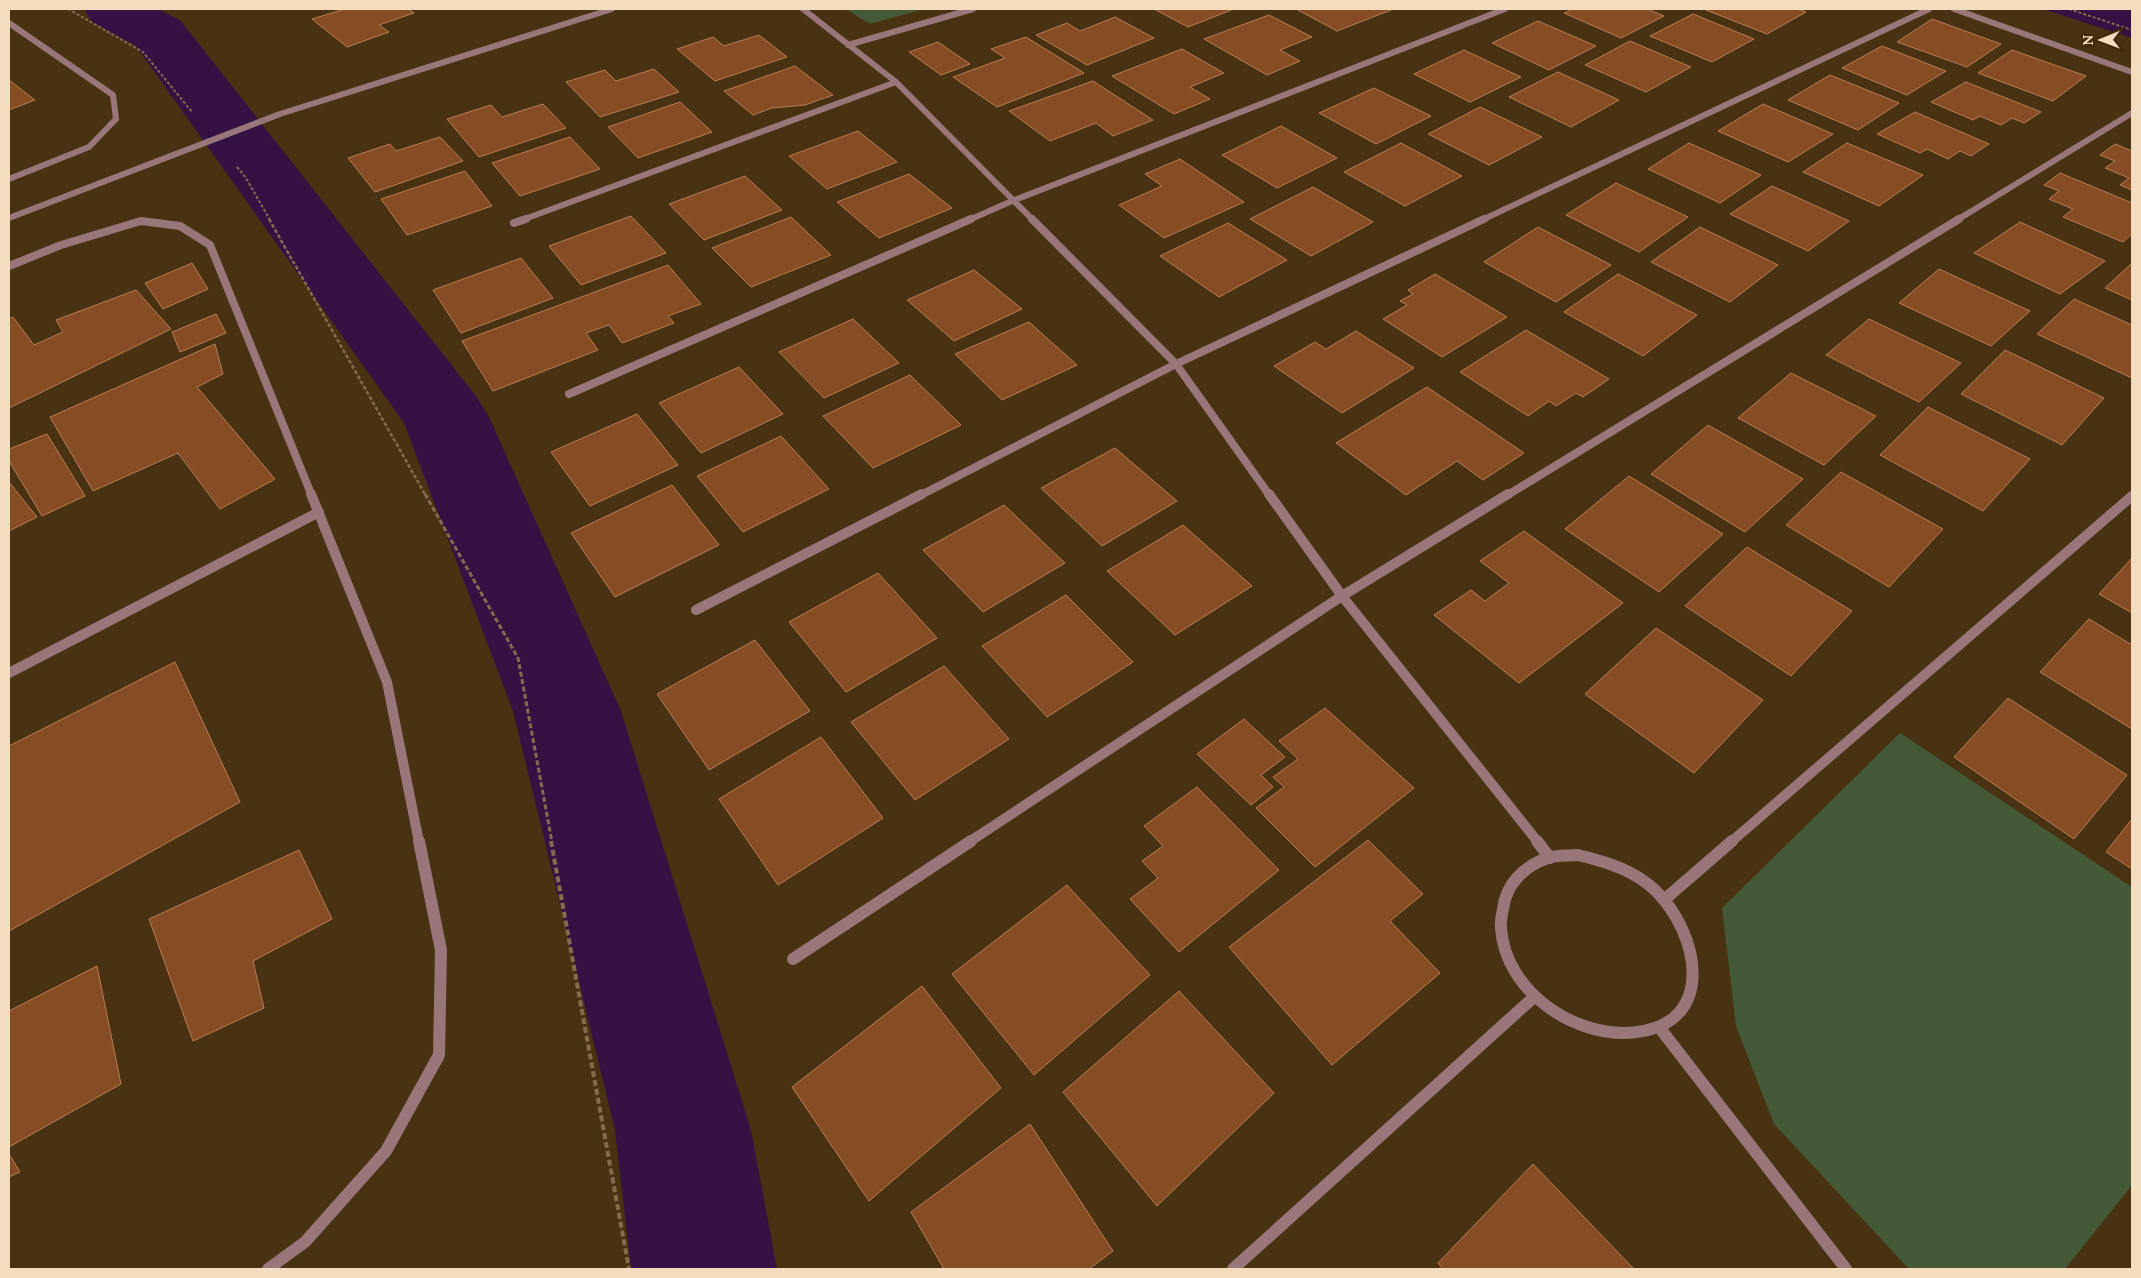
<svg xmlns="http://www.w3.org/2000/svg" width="2141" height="1278" viewBox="0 0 2141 1278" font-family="Lora,serif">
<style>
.green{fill:#445935}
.water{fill:#341244}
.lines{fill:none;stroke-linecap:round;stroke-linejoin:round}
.river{fill:#341244;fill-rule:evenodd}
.building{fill:#864d24;stroke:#ba7d55}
.path-far3{stroke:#836c4d;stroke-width:2;stroke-dasharray:3 2;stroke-linecap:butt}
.path-far2{stroke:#836c4d;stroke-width:2.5;stroke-dasharray:4 2;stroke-linecap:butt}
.path-far1{stroke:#836c4d;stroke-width:3;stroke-dasharray:5 2.5;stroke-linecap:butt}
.path{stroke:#836c4d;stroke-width:4;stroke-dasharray:6 3;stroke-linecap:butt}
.minor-far3{stroke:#987679;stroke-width:6}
.minor-far2{stroke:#987679;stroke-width:8}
.minor-far1{stroke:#987679;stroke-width:10}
.minor{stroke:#987679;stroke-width:12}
</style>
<rect width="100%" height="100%" fill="#493212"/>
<g class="green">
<polygon points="846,9 924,9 870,24"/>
<polygon points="1900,733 2132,887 2132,1185 2065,1269 1909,1269 1774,1124 1736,1026 1722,908"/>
</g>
<polygon class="water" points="2043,9 2132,9 2132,38"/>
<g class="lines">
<polygon class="river" points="84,9 158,9 180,20 476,396 489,417 621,711 751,1130 777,1269 631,1269 615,1130 513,711 404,423 136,46 92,22"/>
</g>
<g class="building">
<polygon points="345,9 408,9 414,13 379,25 389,32 347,47 312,19"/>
<polygon points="1154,9 1234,9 1188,27"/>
<polygon points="1296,9 1388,9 1391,10 1337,31"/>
<polygon points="1573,9 1647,9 1664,16 1621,38 1564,13"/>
<polygon points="1707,9 1798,9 1806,12 1767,34 1706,10"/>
<polygon points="1693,14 1754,39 1712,62 1650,36"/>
<polygon points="1269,15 1312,37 1280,50 1300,61 1267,75 1204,39"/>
<polygon points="1115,17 1154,38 1087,65 1036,35 1067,23 1080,31"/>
<polygon points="1932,19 2001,44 1967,67 1897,42"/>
<polygon points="1538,21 1596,46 1549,70 1492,43"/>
<polygon points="759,35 787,57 715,81 677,49 713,37 724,46"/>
<polygon points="1026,37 1084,73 997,107 953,77 1005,58 991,49"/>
<polygon points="1630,41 1691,67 1646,92 1585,65"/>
<polygon points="938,42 970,64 941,75 909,52"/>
<polygon points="1882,46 1946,71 1907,95 1842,68"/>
<polygon points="1182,49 1224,73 1190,87 1210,99 1174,114 1112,76"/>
<polygon points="1464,50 1521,77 1470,102 1414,74"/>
<polygon points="2012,50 2086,76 2053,101 1978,73"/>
<polygon points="795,66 833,95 805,105 772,108 753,115 724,91"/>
<polygon points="654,69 679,92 600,117 566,82 605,70 616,81"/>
<polygon points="1558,72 1619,100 1571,127 1509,97"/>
<polygon points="1830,75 1899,103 1858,130 1788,100"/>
<polygon points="9,80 35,100 9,110"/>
<polygon points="1093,81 1153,120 1113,136 1096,123 1050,141 1009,111"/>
<polygon points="1966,82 2041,112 2024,123 2012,118 2001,125 1980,116 1973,120 1931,102"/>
<polygon points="1374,88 1431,116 1376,144 1319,113"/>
<polygon points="680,102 712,132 638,158 608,127"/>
<polygon points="543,104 566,128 479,157 447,119 491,105 502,117"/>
<polygon points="1763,104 1833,134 1788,162 1718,131"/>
<polygon points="1480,107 1542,137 1489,165 1428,134"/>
<polygon points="1915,112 1989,144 1971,156 1960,151 1948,159 1927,149 1920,153 1877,134"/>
<polygon points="1281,126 1337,158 1277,188 1222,155"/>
<polygon points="858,131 897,162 827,189 789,156"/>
<polygon points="440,137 463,161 375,192 348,158 390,144 396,151"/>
<polygon points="570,137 600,169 520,196 492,163"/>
<polygon points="1401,143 1462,176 1405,206 1344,172"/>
<polygon points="1689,143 1761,175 1720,203 1648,169"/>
<polygon points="1847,143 1923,175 1879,206 1803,172"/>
<polygon points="2115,144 2132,151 2132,190 2120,185 2129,178 2105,168 2115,161 2100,155"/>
<polygon points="1180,159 1244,202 1164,238 1119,205 1162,186 1145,174"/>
<polygon points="465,171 492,206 407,235 381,199"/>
<polygon points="2060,173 2132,203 2132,234 2123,242 2063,217 2073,209 2049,199 2059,191 2044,185"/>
<polygon points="909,174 952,208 879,238 837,202"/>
<polygon points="745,176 782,210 704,240 669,204"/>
<polygon points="1616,183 1688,217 1639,252 1566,215"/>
<polygon points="1772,186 1849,221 1808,251 1730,214"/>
<polygon points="1313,187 1373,222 1311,256 1250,219"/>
<polygon points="631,216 666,253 581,285 549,246"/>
<polygon points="791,217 831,255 751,287 712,248"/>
<polygon points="2020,222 2105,261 2060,294 1974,253"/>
<polygon points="1228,223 1287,260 1219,297 1160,256"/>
<polygon points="1538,227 1611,265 1556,302 1484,262"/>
<polygon points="1700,227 1778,265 1730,302 1651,262"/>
<polygon points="521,258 553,298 461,333 433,290"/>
<polygon points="192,263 208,289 163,309 145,283"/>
<polygon points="2132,263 2132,300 2105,288"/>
<polygon points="668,265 701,304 668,316 674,323 622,343 609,325 586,333 598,350 493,391 462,341"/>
<polygon points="1939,269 2030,311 1991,346 1899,303"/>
<polygon points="974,270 1022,309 954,341 907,300"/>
<polygon points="1435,274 1507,317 1442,357 1383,319 1407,305 1400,301 1413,294 1408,290"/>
<polygon points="1618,274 1697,315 1643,356 1564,312"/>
<polygon points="136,290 171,329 9,408 9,319 13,317 34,345 63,332 56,320"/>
<polygon points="2074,299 2132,325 2132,378 2037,334"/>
<polygon points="216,314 226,333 180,352 172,332"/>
<polygon points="853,319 899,363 824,398 779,352"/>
<polygon points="1869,319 1961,363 1919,402 1826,355"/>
<polygon points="1029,322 1077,365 1002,400 955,354"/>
<polygon points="1526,330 1609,379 1583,397 1576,393 1556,406 1549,401 1528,416 1460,372"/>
<polygon points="1356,331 1414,368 1342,413 1274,366 1315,342 1326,349"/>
<polygon points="215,344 223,374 197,387 275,479 220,509 178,453 93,491 50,417"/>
<polygon points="2005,350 2104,398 2062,445 1961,394"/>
<polygon points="739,367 783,414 701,453 659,403"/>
<polygon points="1791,373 1876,416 1824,465 1738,418"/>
<polygon points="910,375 961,425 873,468 823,416"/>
<polygon points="1427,387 1524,453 1483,480 1457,461 1406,495 1336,443"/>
<polygon points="1928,407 2030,459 1983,511 1880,455"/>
<polygon points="637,414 678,465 590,506 551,452"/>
<polygon points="1708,425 1803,479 1745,532 1651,474"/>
<polygon points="47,434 85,496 42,516 9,461 9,449"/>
<polygon points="781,436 829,489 743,532 697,476"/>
<polygon points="1115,448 1177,501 1102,546 1041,488"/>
<polygon points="1841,472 1943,529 1889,587 1786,525"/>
<polygon points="1629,476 1723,534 1659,592 1565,529"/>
<polygon points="9,482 37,517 9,531"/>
<polygon points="672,485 719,545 615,597 571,533"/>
<polygon points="1004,505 1065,563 983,612 923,550"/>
<polygon points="1183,525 1252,586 1175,635 1107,571"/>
<polygon points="1524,531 1623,603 1519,683 1434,615 1471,590 1485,601 1509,583 1480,561"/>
<polygon points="1747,547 1852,611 1791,676 1685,606"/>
<polygon points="2132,558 2132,613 2099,594"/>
<polygon points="878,573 937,638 846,692 789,622"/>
<polygon points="1066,595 1133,662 1047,717 982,646"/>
<polygon points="2089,619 2132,645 2132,729 2040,672"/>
<polygon points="1656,628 1763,700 1694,773 1585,694"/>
<polygon points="755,640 810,711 709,770 657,694"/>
<polygon points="175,662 240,802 9,931 9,746"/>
<polygon points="944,666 1009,739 915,800 851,722"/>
<polygon points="2008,698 2127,775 2074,839 1954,757"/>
<polygon points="1325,708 1414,788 1315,867 1256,808 1284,787 1273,777 1298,759 1279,741"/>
<polygon points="1244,719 1285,757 1261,775 1273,787 1251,805 1197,754"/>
<polygon points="821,737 883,818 778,885 719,799"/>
<polygon points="1197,787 1279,870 1179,952 1130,899 1158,878 1142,861 1163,846 1144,826"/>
<polygon points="2132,819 2132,869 2106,852"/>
<polygon points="1368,840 1423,894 1390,921 1440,973 1332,1065 1229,947"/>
<polygon points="299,850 332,919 253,961 264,1008 193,1041 149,919"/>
<polygon points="1067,885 1150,975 1034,1075 952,974"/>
<polygon points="97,966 121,1084 9,1147 9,1011"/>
<polygon points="922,986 1001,1088 869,1201 792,1087"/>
<polygon points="1179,991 1274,1093 1157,1206 1063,1092"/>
<polygon points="1030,1124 1113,1251 1089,1269 944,1269 911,1212"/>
<polygon points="9,1154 20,1172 9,1177"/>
<polygon points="1533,1164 1634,1269 1443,1269 1438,1263"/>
</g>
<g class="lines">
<g class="path-far3">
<polyline points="68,9 143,52 192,112"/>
<polyline points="2069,9 2132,30"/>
<polyline points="237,167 246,178 270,220"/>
</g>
<polyline class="path-far2" points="269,219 426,496"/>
<polyline class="path-far1" points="425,494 518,658 552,842"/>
<polyline class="path" points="551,841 629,1269"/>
<g class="minor-far3">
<polyline points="803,9 896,82 1033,220"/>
<polyline points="1954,9 2132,72"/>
<polyline points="9,23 113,95 116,119 89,147 9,179"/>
<polyline points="848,45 973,9"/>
<polyline points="9,218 280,114 612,9"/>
<polyline points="522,220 896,82"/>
<polyline points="969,220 1012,201 1505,9"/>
<polyline points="1482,220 1929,9"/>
<polyline points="1957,220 2132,113"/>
</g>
<g class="minor-far2">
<polyline points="1032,219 1176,364 1270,496"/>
<polyline points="514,223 526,219"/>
<polyline points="9,266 61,245 141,221 180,226 210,245 312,496"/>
<polyline points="569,394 971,219"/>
<polyline points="919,496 1176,364 1484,219"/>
<polyline points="1506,496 1959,219"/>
</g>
<g class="minor-far1">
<polyline points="311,494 387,682 419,842"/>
<polyline points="1269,494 1342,596 1538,842"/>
<polyline points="696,610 922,494"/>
<polyline points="9,673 319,512"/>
<polyline points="969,842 1342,596 1508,494"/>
<polyline points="1731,842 2132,496"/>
</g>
<g class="minor">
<polyline points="1537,841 1550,858"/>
<path d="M1578 855C1607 862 1634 870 1656 891 1699 934 1717 1022 1637 1032 1577 1040 1505 992 1501 928 1500 922 1502 915 1503 909 1506 884 1524 866 1548 858 1557 855 1568 856 1578 855Z"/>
<polyline points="1664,900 1732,841"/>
<polyline points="793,959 971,841"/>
<polyline points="1659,1027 1846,1269"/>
<polyline points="268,1269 305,1242 386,1151 439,1055 441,950 419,841"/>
<polyline points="1233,1269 1534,997"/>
</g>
</g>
<rect width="2141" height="1278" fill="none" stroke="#f4ddbf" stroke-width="20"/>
<g transform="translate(2101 40) rotate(269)" stroke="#3e2807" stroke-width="4" paint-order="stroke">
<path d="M0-4L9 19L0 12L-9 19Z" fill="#f4ddbf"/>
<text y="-8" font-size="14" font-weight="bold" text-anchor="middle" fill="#f4ddbf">N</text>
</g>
</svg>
